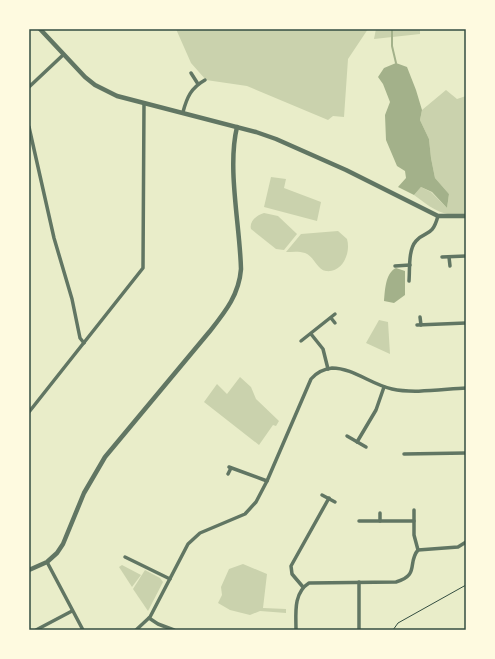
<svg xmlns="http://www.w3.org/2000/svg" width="495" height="659" viewBox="0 0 495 659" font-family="'Varela Round',sans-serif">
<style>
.green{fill:#cad2ad}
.water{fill:#a3b18a}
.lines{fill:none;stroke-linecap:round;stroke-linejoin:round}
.stream{stroke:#a3b18a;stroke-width:2}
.path{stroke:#344e41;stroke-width:1}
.minor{stroke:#617663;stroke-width:3.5}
.tertiary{stroke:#617663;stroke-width:4.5}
.neatline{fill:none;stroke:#344e41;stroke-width:1.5}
</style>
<rect width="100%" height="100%" fill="#e9edc9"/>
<g class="green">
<polygon points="176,29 368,29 348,59 344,117 333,116 328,120 247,86 206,80 191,63"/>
<polygon points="376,29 420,29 420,34 374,39"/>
<path d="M446 90 457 99 466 96V214C442 218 432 208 414 195L421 187 431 192 447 208 449 194 435 178 431 158 429 139 420 120 422 110Z"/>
<polygon points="271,177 286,179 284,188 321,202 317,221 264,207"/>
<path d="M264 213 278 216 297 234 284 250 276 249 251 229C249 221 257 215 264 213Z"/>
<path d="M338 231 347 239C351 252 343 273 326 271 317 270 314 256 305 253 299 251 292 252 286 252L301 234Z"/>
<polygon points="379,320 388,322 390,354 366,343"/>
<polygon points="240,377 251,387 256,399 279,421 276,426 273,425 259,445 204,402 217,384 227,394"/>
<polygon points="243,564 267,574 263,608 286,609 286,613 260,611 250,615 230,610 218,603 222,595 221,587 229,569"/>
<polygon points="122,565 141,575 132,587 119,567"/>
<polygon points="145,570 160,578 163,582 148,611 133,589"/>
</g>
<g class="water">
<polygon points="396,63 407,67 416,90 422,110 420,120 429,139 431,158 435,178 449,194 447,208 432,192 421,187 414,195 398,187 406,178 405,171 397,166 386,140 385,115 390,102 383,84 378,77 384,68"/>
<path d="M396 268 405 271V295L394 303 384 301C385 292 385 273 396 268Z"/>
</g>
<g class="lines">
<polyline class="stream" points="392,29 392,46 396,63"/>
<polyline class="path" points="393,630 398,623 466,585"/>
<g class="minor">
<polyline points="191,73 198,84"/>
<polyline points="29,87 63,55"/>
<path d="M183 112C187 97 191 88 205 80"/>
<polyline points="29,127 54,238 72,299 80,338 84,343"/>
<polyline points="442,257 466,256"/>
<polyline points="449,257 450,266"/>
<polyline points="395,266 410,265"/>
<path d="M409 281C410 269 408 250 416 241 426 230 432 238 438 216"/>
<polyline points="420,317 421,325"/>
<polyline points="331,318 335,323"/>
<polyline points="417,325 466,323"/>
<polyline points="311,334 323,349 328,369"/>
<polyline points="301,341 335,314"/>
<polyline points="29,412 143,268 144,103"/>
<polyline points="347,436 366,447"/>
<polyline points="357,442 376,410 384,387"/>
<polyline points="404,454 466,453"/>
<polyline points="229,467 267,481"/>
<polyline points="228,474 231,468"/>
<polyline points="322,495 335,502"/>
<polyline points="414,510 414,535 418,550"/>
<polyline points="380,513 380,521"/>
<polyline points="359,521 414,521"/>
<polyline points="125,557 170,579"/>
<polyline points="47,562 83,630"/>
<polyline points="303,587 292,574 291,566 329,498"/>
<polyline points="149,618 158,624 174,630"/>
<polyline points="36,630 72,611"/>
<path d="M136 630 150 617 188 544 200 533 245 514 256 502 267 481 311 379C316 373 324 369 332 368 353 368 372 385 392 389 414 394 444 389 466 388"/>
<path d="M296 630C296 614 293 593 309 583L396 582C420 575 407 563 418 550L458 547 466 542"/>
<polyline points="359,630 359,582"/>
</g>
<g class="tertiary">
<polyline points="40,29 85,77 95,85 117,96 256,132 276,139 346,170 438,216 466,216"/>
<path d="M29 570 47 562 57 553 63 544 84 493 105 457 210 331C225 312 239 295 241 269 240 226 227 168 237 127"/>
</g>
</g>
<rect width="495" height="659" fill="none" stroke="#fefae0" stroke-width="60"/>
<rect x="30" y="30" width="435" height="599" class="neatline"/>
</svg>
